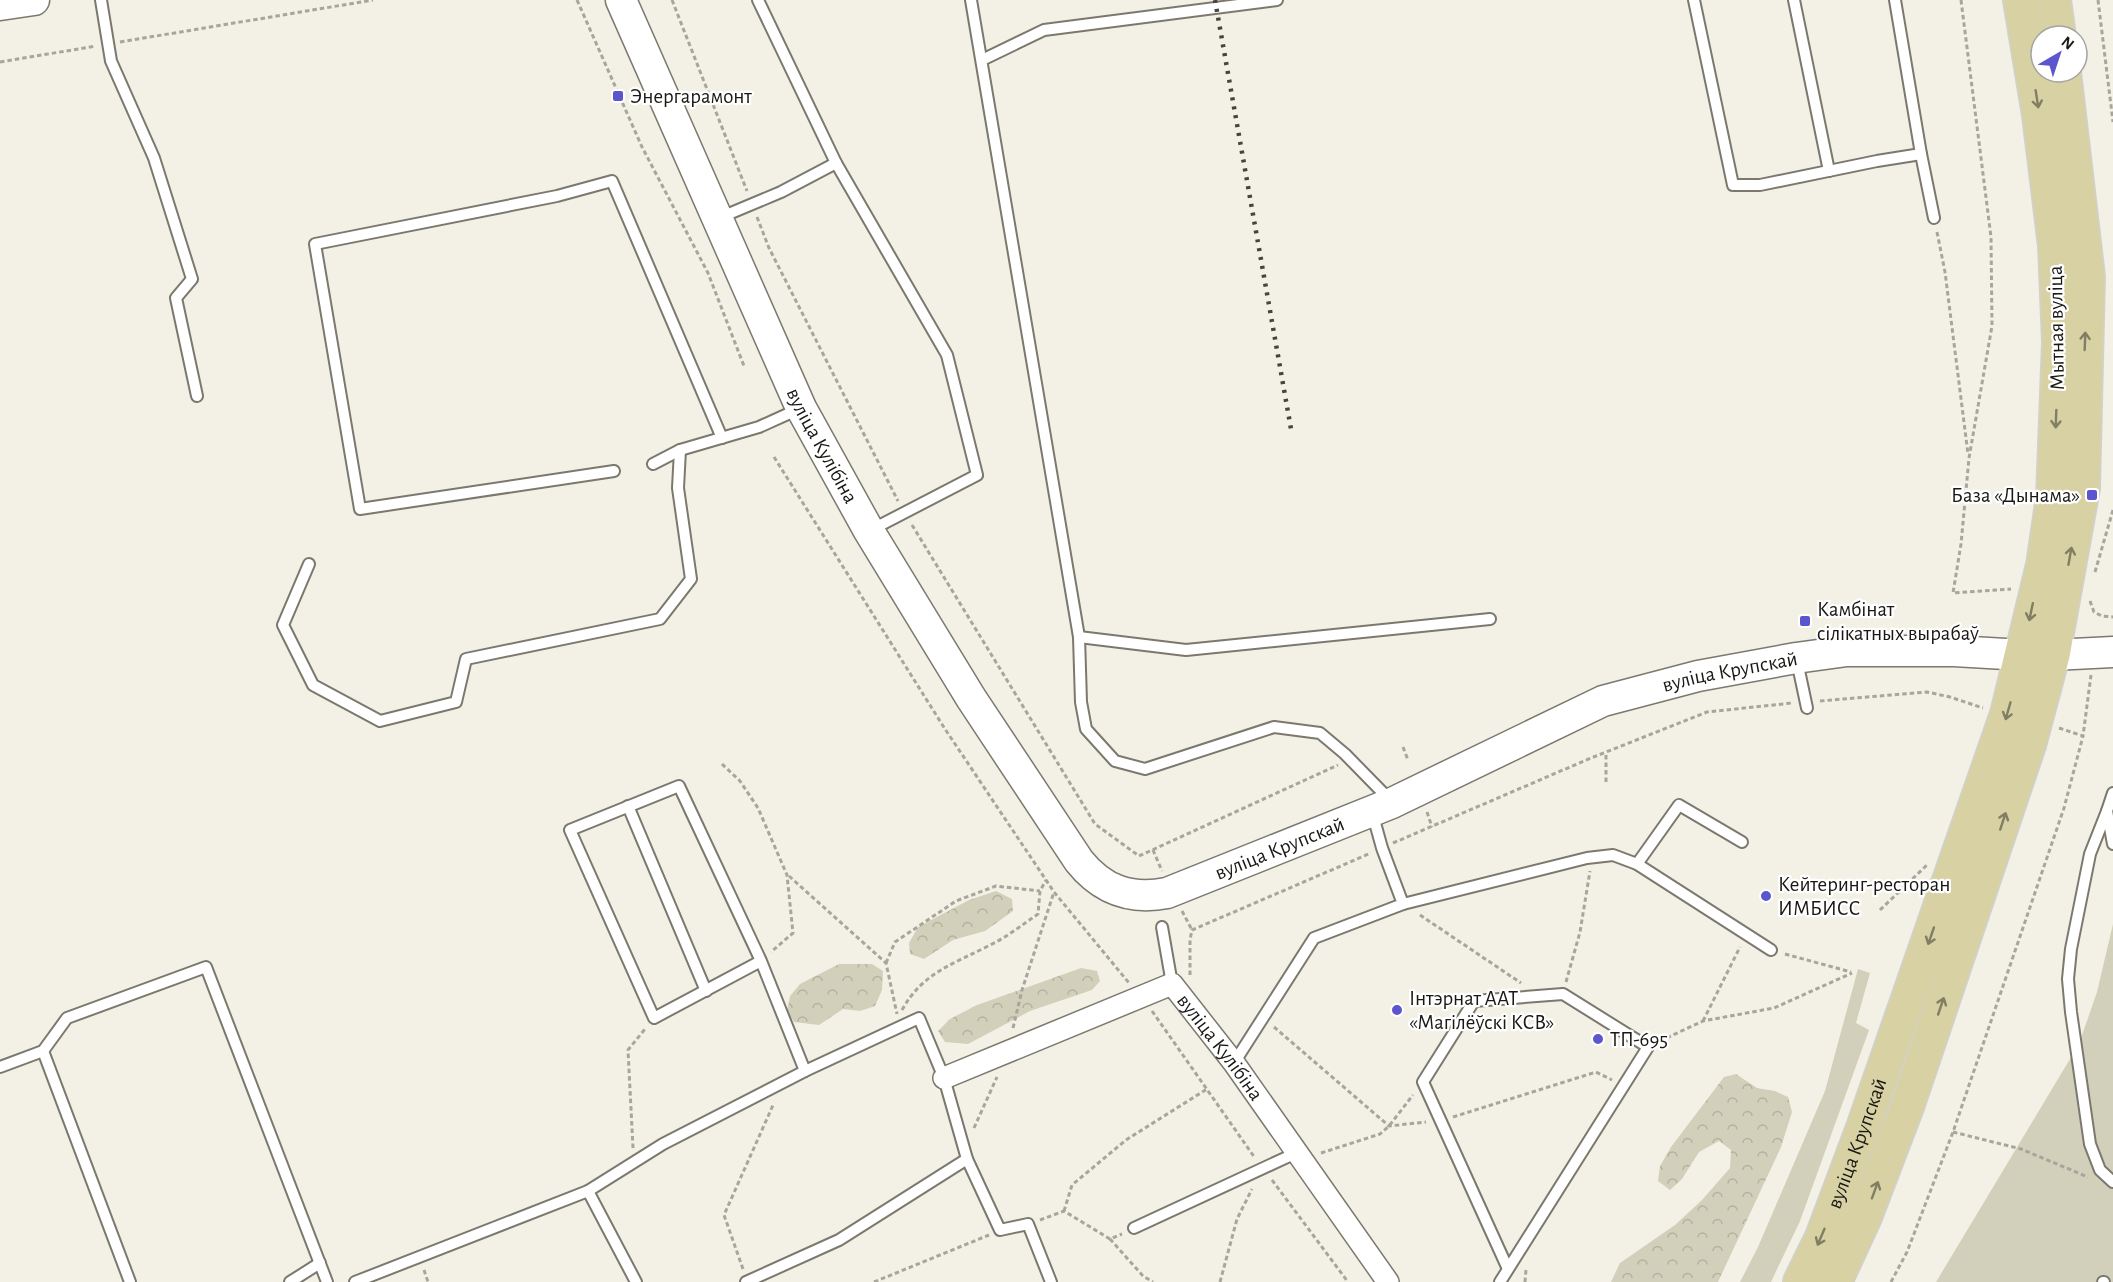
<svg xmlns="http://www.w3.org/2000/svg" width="2113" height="1282" viewBox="0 0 2113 1282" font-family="'Alegreya Sans',sans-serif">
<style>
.grass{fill:#d2cfba}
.forest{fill:url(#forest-crowns)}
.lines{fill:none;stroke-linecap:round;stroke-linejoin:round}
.lane-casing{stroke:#7b796e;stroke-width:14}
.street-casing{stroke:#7b796e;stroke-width:24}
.secondary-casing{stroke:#7b796e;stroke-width:33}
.primary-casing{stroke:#d1d1d0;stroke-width:36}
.path{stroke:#a7a69c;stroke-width:3;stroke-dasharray:4.5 3;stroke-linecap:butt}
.lane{stroke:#fff;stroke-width:10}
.street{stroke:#fff;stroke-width:21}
.secondary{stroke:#fff;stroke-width:30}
.primary{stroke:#d7d1a4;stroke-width:33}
.rail{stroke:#45443e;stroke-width:4.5;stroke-dasharray:3 6;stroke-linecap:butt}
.oneway{stroke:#827e63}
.poi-dot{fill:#5c56ce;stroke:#fff;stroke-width:2}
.labels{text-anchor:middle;stroke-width:4.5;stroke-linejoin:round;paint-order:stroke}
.poi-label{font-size:21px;fill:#191814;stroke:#fff;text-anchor:start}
.street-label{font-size:21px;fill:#191814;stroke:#fff}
</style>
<defs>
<pattern id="forest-crowns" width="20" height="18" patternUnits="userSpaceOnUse" patternTransform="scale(1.5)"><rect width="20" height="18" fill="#d2cfba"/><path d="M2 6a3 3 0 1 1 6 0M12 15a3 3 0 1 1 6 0" fill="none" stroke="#b4b19f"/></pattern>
</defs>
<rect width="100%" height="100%" fill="#f3f1e5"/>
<g class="grass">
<polygon points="2113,924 2113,1282 1936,1282 2079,1044 2097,992"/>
<polygon points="1858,969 1870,973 1856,1023 1869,1030 1800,1221 1771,1282 1740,1282 1758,1247 1825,1091"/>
</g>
<g class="forest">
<polygon points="996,891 1012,899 1013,911 985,931 953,940 924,959 910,954 909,943 918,927 969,900"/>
<polygon points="839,964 872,964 883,971 882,990 875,1006 860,1011 843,1009 819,1025 794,1022 787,1012 790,996 800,984"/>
<polygon points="1081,968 1097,971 1100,981 1092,990 1030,1011 968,1044 945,1042 938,1031 950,1019 977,1005"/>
<polygon points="1736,1074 1757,1088 1775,1091 1788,1097 1792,1112 1781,1147 1718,1282 1611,1282 1620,1263 1675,1225 1702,1200 1730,1168 1731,1150 1719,1141 1699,1152 1682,1179 1670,1190 1658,1181 1660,1166 1671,1147 1724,1077"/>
</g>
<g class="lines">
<defs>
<g id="lane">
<polyline points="101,0 111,61 154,158 192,279 176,298 197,396"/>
<polyline points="758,0 836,163"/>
<polyline points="971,0 1079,637"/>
<polyline points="1694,0 1733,185 1760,185 1877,161 1921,154"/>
<polyline points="1794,0 1829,171"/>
<polyline points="1895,0 1921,154 1934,218"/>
<polyline points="982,60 1044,30 1277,0"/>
<polyline points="719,218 781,192 836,163 947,355 977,475 869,531"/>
<polyline points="653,464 680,450 759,427 801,408"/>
<polyline points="614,471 360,509 315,244 557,196 612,181 722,438"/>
<polyline points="309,564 283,625 313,685 380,721 456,702 466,659 660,619 691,579 678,488 680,450"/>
<polyline points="1797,661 1807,708"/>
<polyline points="2113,793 2107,811 2113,844"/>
<polyline points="1390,800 1345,754 1320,733 1274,727 1145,769 1115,761 1086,729 1081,702 1079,637 1186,650 1490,619"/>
<polyline points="628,806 706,991"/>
<polyline points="2107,811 2090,854 2071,949 2068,979 2071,1012 2090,1144 2100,1170 2113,1182"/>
<polyline points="1637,864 1679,805 1742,842"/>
<polyline points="1403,904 1587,858 1613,855 1637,864 1771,950"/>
<polyline points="1162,927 1172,984"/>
<polyline points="761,961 654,1018 570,830 679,786 761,961 805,1071"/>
<polyline points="43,1051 130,1282"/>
<polyline points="1234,1063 1314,938 1403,904 1382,848 1372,812"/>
<polyline points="0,1067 43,1051 67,1018 206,967 327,1282"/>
<polyline points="588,1191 636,1282"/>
<polyline points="1134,1228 1296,1153"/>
<polyline points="290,1282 320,1263"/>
<polyline points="355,1282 588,1191 663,1144 805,1071 919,1018 944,1078 967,1159 1000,1230 1028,1224 1051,1282"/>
<polyline points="746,1282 839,1240 967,1159"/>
<polyline points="1500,1282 1648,1047 1563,994 1474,1001 1423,1082 1508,1269"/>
<polyline points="2103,1282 2104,1282"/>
</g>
<g id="street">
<path id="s1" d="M944 1078 1172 984 1234 1063 1388 1282"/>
</g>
<g id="secondary">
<path id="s2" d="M621 0 801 408 869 531 971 698 1079 861C1103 891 1131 900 1167 893L1392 803 1603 701 1698 676 1796 658 1847 651H1954L2023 655"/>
<polyline points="0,5 34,0"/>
<polyline points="2053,655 2113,652"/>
</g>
<g id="primary">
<polyline points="2054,0 2059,36"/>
<path id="s3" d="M1800 1282 1822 1237 1864 1125 2007 714 2043 565 2053 497 2059 342 2055 246 2039 115 2020 0"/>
<polyline points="1835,1282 1865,1217 1908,1104 2029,745 2053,655 2083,488 2088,277 2064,72"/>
</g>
</defs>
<use href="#lane" class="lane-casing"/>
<use href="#street" class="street-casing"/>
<use href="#secondary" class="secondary-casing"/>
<use href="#primary" class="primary-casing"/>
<g class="path">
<polyline points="577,0 642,147 708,273 744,366"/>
<polyline points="672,0 747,191"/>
<polyline points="1961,0 1991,237 1992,326 1969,458 1961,544 1953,593 2011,589"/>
<polyline points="2098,0 2113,122"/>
<polyline points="120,42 373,0"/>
<polyline points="0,62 96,46"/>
<polyline points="757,217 769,248 898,501"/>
<polyline points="1937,232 1945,272 1968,454"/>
<polyline points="774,457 945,729 1054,892 1129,983"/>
<polyline points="912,525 1095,824 1139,856 1338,765"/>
<polyline points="2095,572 2113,510"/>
<polyline points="2090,601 2094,612 2102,616 2113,617"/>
<polyline points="1820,701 1927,692 1950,697 1983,708"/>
<polyline points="2059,728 2083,736 2091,675"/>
<polyline points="1403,747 1408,760"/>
<polyline points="722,764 740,781 758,808 787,875 793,933 771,952"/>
<polyline points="1606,782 1606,752"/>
<polyline points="1427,812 1432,827"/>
<polyline points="1393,843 1591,758 1707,712 1792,703"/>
<polyline points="1153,850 1162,871"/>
<polyline points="789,876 886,963 897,1014"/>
<polyline points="1880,910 1928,864"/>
<polyline points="1182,911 1192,930"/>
<polyline points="1420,915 1521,983"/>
<polyline points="1785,954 1851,972"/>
<polyline points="886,963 895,942 956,901 996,886 1040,891"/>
<polyline points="1190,975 1190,940 1192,930 1371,853"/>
<polyline points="1566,982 1580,932 1590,871"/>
<path d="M902 1010C923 972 954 964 990 945 1007 937 1022 925 1038 914L1040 891 1046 880"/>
<polyline points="1152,1011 1255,1158"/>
<polyline points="1703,1021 1740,947"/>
<polyline points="1274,1027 1389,1126 1426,1122"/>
<polyline points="1013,1028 1022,990 1054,892"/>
<polyline points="1660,1041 1703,1021 1774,1008 1852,973"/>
<polyline points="1453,1117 1596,1072 1612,1080"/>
<polyline points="974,1128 997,1077"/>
<polyline points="1953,1132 2021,1149 2088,1177"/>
<polyline points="633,1148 628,1050 645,1029"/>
<polyline points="1321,1153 1380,1134 1389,1126 1413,1095"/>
<polyline points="1272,1180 1348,1282"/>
<polyline points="1064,1211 1072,1185 1126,1140 1207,1089"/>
<polyline points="1040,1220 1064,1211 1110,1239 1122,1234"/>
<polyline points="1110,1239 1143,1276 1153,1282"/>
<polyline points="743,1269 724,1215 774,1103"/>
<polyline points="424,1270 428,1282"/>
<polyline points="874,1282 989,1235"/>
<polyline points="1220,1282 1237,1219 1252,1189"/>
<polyline points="1525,1282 1526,1269"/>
<polyline points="1891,1282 1907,1252 1953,1132 2064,808 2083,736"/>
</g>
<use href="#lane" class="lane"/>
<use href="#street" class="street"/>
<use href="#secondary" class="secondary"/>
<use href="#primary" class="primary"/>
<polyline class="rail" points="1215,0 1291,429"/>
</g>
<defs><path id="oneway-shaft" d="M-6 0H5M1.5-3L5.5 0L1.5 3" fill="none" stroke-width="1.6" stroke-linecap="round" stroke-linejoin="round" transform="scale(1.5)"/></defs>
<g class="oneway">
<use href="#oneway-shaft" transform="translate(2037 99) rotate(81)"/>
<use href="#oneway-shaft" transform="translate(2085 341) rotate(-88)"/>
<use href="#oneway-shaft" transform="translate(2056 419) rotate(92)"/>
<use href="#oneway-shaft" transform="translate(2070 556) rotate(-80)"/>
<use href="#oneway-shaft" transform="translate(2031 612) rotate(102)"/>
<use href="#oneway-shaft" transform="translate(2008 711) rotate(106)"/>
<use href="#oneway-shaft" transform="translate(2003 821) rotate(-72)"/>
<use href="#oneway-shaft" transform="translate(1931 936) rotate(109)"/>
<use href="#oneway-shaft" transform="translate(1941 1006) rotate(-71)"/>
<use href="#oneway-shaft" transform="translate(1875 1190) rotate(-70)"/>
<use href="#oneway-shaft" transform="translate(1821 1237) rotate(113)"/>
</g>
<g class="poi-dot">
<rect x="612" y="90" width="12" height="12" rx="3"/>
<rect x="2086" y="489" width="12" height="12" rx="3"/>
<rect x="1799" y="615" width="12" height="12" rx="3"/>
<circle cx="1766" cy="896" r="6"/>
<circle cx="1397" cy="1010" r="6"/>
<circle cx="1598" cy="1039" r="6"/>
</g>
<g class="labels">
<g class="poi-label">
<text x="630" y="103">Энергарамонт</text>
<text x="2080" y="502" text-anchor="end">База «Дынама»</text>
<text x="1817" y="616">Камбінат<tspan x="1817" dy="24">сілікатных вырабаў</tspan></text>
<text x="1778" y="891">Кейтеринг-ресторан<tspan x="1778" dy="24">ИМБИСС</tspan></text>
<text x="1409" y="1005">Інтэрнат ААТ<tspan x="1409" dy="24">«Магілёўскі КСВ»</tspan></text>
<text x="1610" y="1046">ТП-695</text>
</g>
<g class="street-label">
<text transform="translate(2056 328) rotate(-91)" y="7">Мытная вуліца</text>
<text dy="7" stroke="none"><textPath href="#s2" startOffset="489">вуліца Кулібіна</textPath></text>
<text dy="7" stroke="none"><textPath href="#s2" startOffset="1684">вуліца Крупскай</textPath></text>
<text dy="7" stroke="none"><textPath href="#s2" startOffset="1198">вуліца Крупскай</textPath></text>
<text dy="7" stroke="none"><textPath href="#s1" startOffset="326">вуліца Кулібіна</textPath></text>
<text dy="7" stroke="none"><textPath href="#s3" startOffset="150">вуліца Крупскай</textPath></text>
</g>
</g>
<g transform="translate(2059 54) rotate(39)"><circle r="28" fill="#ffffff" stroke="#a3a3a1" stroke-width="1.5"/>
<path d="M0-4.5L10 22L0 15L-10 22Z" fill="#5c56ce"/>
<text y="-9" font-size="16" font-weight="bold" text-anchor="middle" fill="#191814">N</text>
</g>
</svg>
